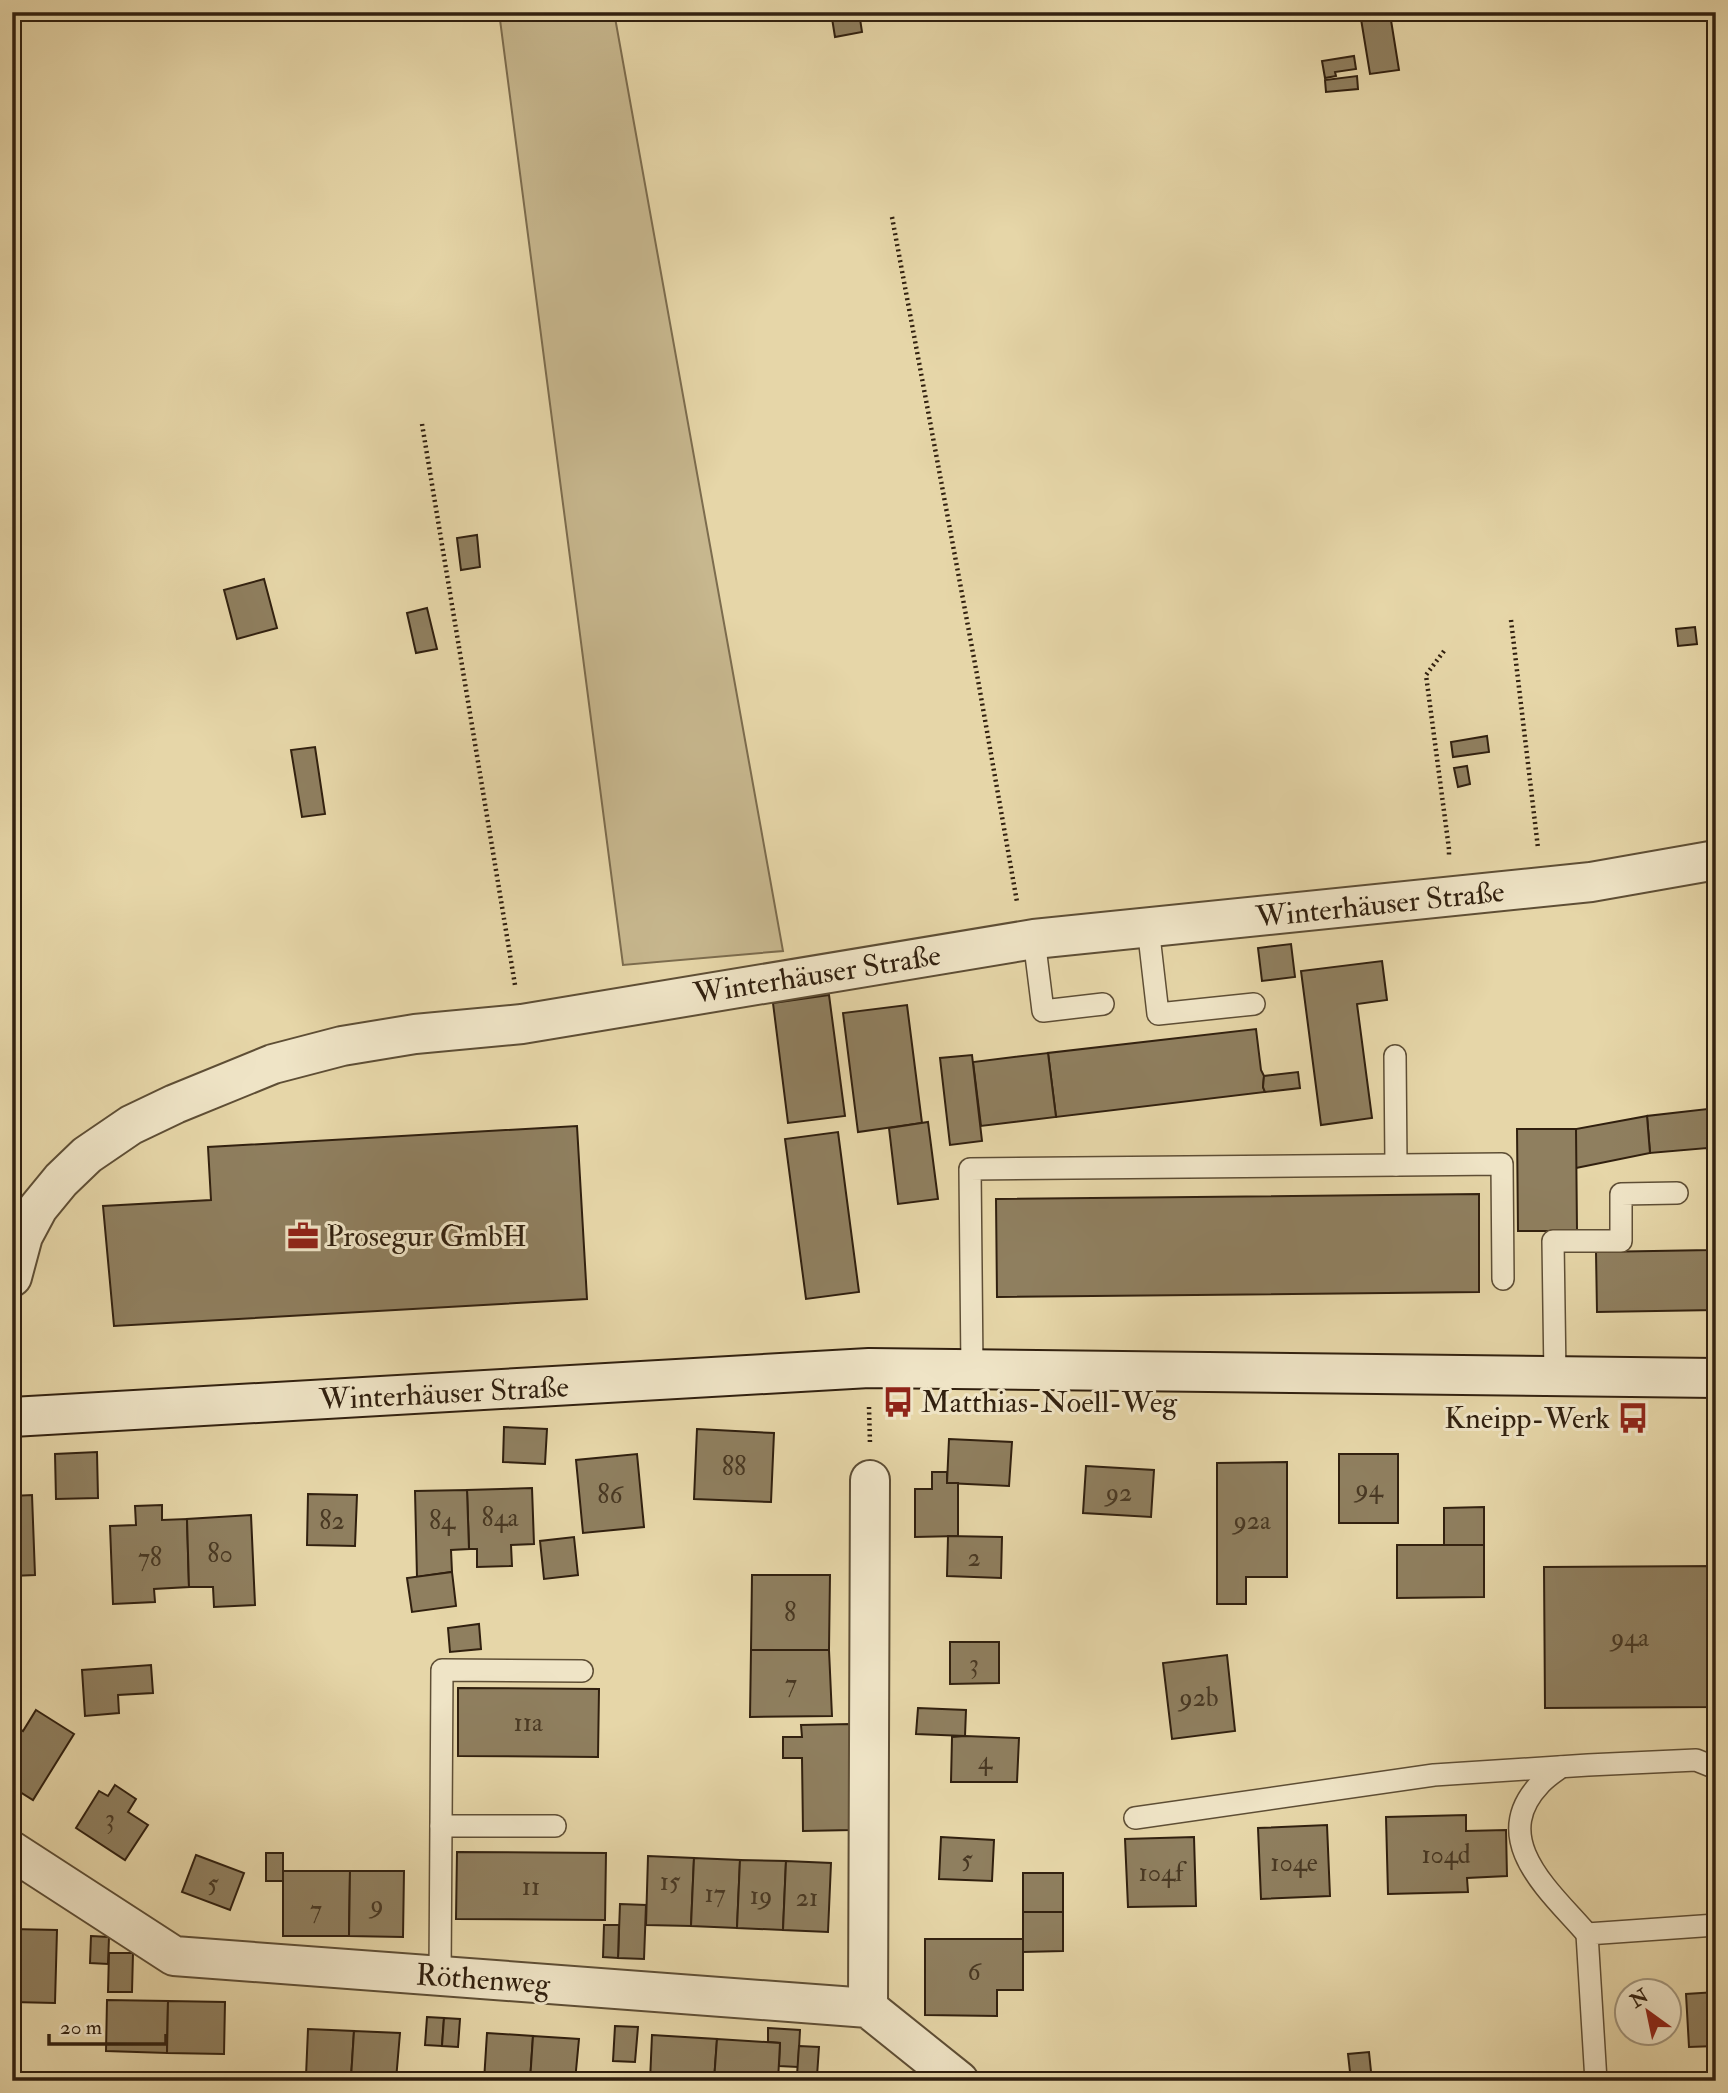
<svg xmlns="http://www.w3.org/2000/svg" width="1728" height="2093" viewBox="0 0 1728 2093" font-family="'IM FELL Double Pica',serif">
<style>
.green{fill:#c7b78e;stroke:#7c6c4e;stroke-width:2}
.building{fill:#8f7f5f;stroke:#31200f;stroke-width:2}
.lines{fill:none;stroke-linecap:round;stroke-linejoin:round}
.lane-casing{stroke:#5e4e35;stroke-width:24}
.street-casing{stroke:#5e4e35;stroke-width:42}
.secondary-casing{stroke:#31200f;stroke-width:42}
.path{stroke:#31200f;stroke-width:4.5;stroke-dasharray:2 3.5;stroke-linecap:butt}
.lane{stroke:#efe4c6;stroke-width:21}
.street{stroke:#efe4c6;stroke-width:38}
.secondary{stroke:#efe4c6;stroke-width:38}
.labels{text-anchor:middle;stroke-width:6;stroke-linejoin:round;paint-order:stroke}
.number-label{font-size:26px;fill:#483823}
.street-label{font-size:30px;fill:#31200f;stroke:#efe4c6}
.poi-label{font-size:30px;fill:#31200f;stroke:#efe4c6;text-anchor:start}
</style>
<rect width="100%" height="100%" fill="#e6d6a8"/>
<filter id="stains"><feTurbulence type="fractalNoise" baseFrequency=".00286" numOctaves="4"/><feColorMatrix values="0 0 0 0 .2 0 0 0 0 .09 0 0 0 0 .02 0 0 0 .5 -.17"/></filter>
<radialGradient id="worn" r=".72"><stop offset=".6" stop-color="#630" stop-opacity="0"/><stop offset="1" stop-color="#630" stop-opacity=".3"/></radialGradient>
<polygon class="green" points="499,12 614,12 783,951 623,965"/>
<g class="building">
<polygon points="831,12 859,12 862,32 835,37"/>
<polygon points="1390,14 1399,70 1370,74 1361,19"/>
<polygon points="1354,56 1356,69 1335,72 1336,76 1325,78 1322,61"/>
<polygon points="1357,76 1358,89 1326,92 1325,80"/>
<polygon points="477,535 480,567 461,570 457,538"/>
<polygon points="264,579 277,628 237,639 224,590"/>
<polygon points="427,608 437,649 416,653 407,613"/>
<polygon points="1695,627 1697,644 1678,646 1676,629"/>
<polygon points="1487,736 1489,752 1453,757 1451,742"/>
<polygon points="315,747 325,814 302,817 291,750"/>
<polygon points="1467,766 1470,784 1458,787 1454,768"/>
<polygon points="1291,944 1295,977 1262,981 1258,948"/>
<polygon points="1382,961 1387,1000 1357,1004 1372,1118 1321,1125 1301,971"/>
<polygon points="829,995 845,1116 788,1123 773,1003"/>
<polygon points="907,1005 922,1123 858,1132 843,1013"/>
<polygon points="1256,1029 1261,1070 1264,1076 1263,1087 1265,1092 1056,1117 1048,1053"/>
<polygon points="1048,1053 1056,1117 981,1126 973,1062"/>
<polygon points="972,1055 982,1141 950,1145 940,1058"/>
<polygon points="1298,1072 1300,1088 1265,1092 1263,1087 1264,1076"/>
<polygon points="1716,1108 1716,1176 1709,1176 1707,1148 1650,1153 1647,1116"/>
<polygon points="1647,1116 1650,1153 1576,1168 1576,1129"/>
<polygon points="928,1122 938,1199 898,1204 889,1128"/>
<polygon points="577,1126 587,1299 114,1326 103,1206 211,1200 208,1147"/>
<polygon points="1517,1129 1576,1129 1577,1231 1518,1231"/>
<polygon points="838,1132 859,1292 806,1299 785,1139"/>
<polygon points="1709,1176 1716,1176 1716,1310 1597,1312 1596,1252 1711,1250"/>
<polygon points="1479,1194 1479,1292 997,1297 996,1199"/>
<polygon points="504,1427 547,1429 545,1464 503,1462"/>
<polygon points="697,1429 774,1433 771,1502 694,1499"/>
<polygon points="949,1439 1012,1442 1009,1486 947,1483"/>
<polygon points="97,1452 98,1498 56,1499 55,1454"/>
<polygon points="637,1454 644,1527 583,1533 576,1460"/>
<rect x="1339" y="1454" width="59" height="69"/>
<polygon points="1287,1462 1287,1577 1246,1577 1246,1604 1217,1604 1217,1463"/>
<polygon points="1086,1466 1154,1470 1151,1517 1083,1513"/>
<polygon points="932,1472 947,1472 947,1483 958,1483 958,1536 915,1537 915,1489 932,1489"/>
<polygon points="532,1488 534,1544 511,1545 512,1566 477,1567 477,1549 469,1549 467,1490"/>
<polygon points="467,1490 469,1549 451,1550 452,1572 417,1577 415,1491"/>
<polygon points="308,1494 357,1495 355,1546 307,1545"/>
<polygon points="32,1495 35,1575 12,1576 12,1496"/>
<polygon points="162,1505 162,1520 187,1519 189,1587 154,1589 155,1602 113,1604 110,1526 136,1525 135,1506"/>
<polygon points="1484,1507 1484,1545 1444,1545 1444,1508"/>
<polygon points="251,1515 255,1605 214,1607 213,1587 189,1587 187,1519"/>
<polygon points="948,1536 1002,1537 1001,1578 947,1576"/>
<polygon points="574,1537 578,1575 544,1579 540,1541"/>
<polygon points="1397,1545 1484,1545 1484,1597 1397,1598"/>
<polygon points="1716,1566 1716,1707 1545,1708 1544,1567"/>
<polygon points="452,1572 456,1606 412,1612 407,1578"/>
<polygon points="752,1575 830,1575 829,1650 751,1650"/>
<polygon points="479,1624 481,1649 450,1652 448,1628"/>
<polygon points="950,1642 999,1642 999,1683 950,1684"/>
<polygon points="751,1650 829,1650 832,1716 750,1717"/>
<polygon points="1227,1655 1235,1731 1172,1739 1163,1663"/>
<polygon points="151,1665 153,1693 118,1695 119,1713 85,1716 82,1670"/>
<polygon points="458,1688 599,1689 598,1757 458,1756"/>
<polygon points="918,1708 966,1710 965,1736 916,1734"/>
<polygon points="36,1710 74,1734 33,1800 12,1787 12,1724 23,1731"/>
<polygon points="850,1724 852,1830 803,1831 802,1758 783,1758 783,1737 802,1737 801,1725"/>
<polygon points="965,1736 1019,1738 1017,1782 951,1782 952,1737"/>
<polygon points="115,1785 136,1799 128,1812 148,1825 125,1860 76,1828 99,1791 108,1796"/>
<polygon points="1466,1815 1466,1831 1506,1830 1507,1876 1467,1878 1468,1892 1388,1894 1386,1817"/>
<polygon points="1327,1825 1330,1896 1261,1899 1258,1828"/>
<polygon points="941,1837 994,1840 992,1881 939,1879"/>
<polygon points="1194,1837 1196,1906 1128,1907 1125,1839"/>
<polygon points="457,1852 606,1853 605,1920 456,1919"/>
<rect x="266" y="1853" width="17" height="28"/>
<polygon points="196,1855 244,1873 230,1910 182,1892"/>
<polygon points="648,1856 694,1858 691,1926 646,1925"/>
<polygon points="694,1858 740,1860 737,1928 691,1926"/>
<polygon points="740,1860 786,1861 783,1930 737,1928"/>
<polygon points="786,1861 831,1863 828,1932 783,1930"/>
<polygon points="283,1871 350,1871 349,1936 283,1936"/>
<polygon points="350,1871 404,1871 403,1937 349,1936"/>
<rect x="1023" y="1873" width="40" height="39"/>
<polygon points="620,1904 646,1905 644,1959 618,1958"/>
<polygon points="1023,1912 1063,1912 1063,1951 1023,1952"/>
<polygon points="604,1925 619,1925 618,1958 603,1957"/>
<polygon points="12,1929 57,1930 55,2003 12,2002"/>
<polygon points="91,1936 109,1937 108,1964 90,1963"/>
<polygon points="925,1939 1023,1939 1023,1990 997,1990 997,2016 925,2015"/>
<polygon points="109,1953 133,1953 132,1992 108,1992"/>
<polygon points="1716,1992 1716,2046 1689,2047 1686,1994"/>
<polygon points="107,2000 168,2001 167,2053 106,2051"/>
<polygon points="168,2001 225,2002 224,2054 167,2053"/>
<polygon points="427,2017 444,2018 442,2046 425,2045"/>
<polygon points="444,2018 460,2019 458,2047 442,2046"/>
<polygon points="615,2026 638,2027 635,2062 613,2061"/>
<polygon points="768,2028 800,2030 798,2067 779,2066 780,2043 768,2042"/>
<polygon points="308,2029 354,2031 351,2078 306,2076"/>
<polygon points="354,2031 400,2033 396,2080 351,2078"/>
<polygon points="487,2033 533,2036 530,2081 484,2081"/>
<polygon points="652,2035 717,2039 714,2081 650,2081"/>
<polygon points="533,2036 579,2039 575,2081 530,2081"/>
<polygon points="717,2039 780,2043 778,2081 714,2081"/>
<polygon points="799,2046 819,2047 817,2076 797,2075"/>
<polygon points="1369,2052 1372,2081 1351,2081 1348,2054"/>
<polygon points="817,2076 872,2080 871,2081 816,2081"/>
</g>
<g class="lines">
<defs>
<g id="lane">
<polyline points="1148,927 1158,1014 1254,1004"/>
<polyline points="1034,939 1043,1011 1103,1004"/>
<polyline points="1395,1056 1396,1165"/>
<polyline points="972,1369 970,1169 1502,1164 1503,1279"/>
<polyline points="1555,1376 1553,1241 1621,1241 1621,1194 1677,1193"/>
<path d="M1561 1767C1554 1772 1546 1777 1540 1784 1487 1840 1551 1892 1587 1934"/>
<polyline points="1135,1818 1434,1775 1588,1765 1696,1760 1716,1768"/>
<polyline points="441,1826 555,1826"/>
<polyline points="440,1976 442,1670 582,1671"/>
<polyline points="1596,2081 1587,1934 1716,1925"/>
</g>
<g id="street">
<polyline points="12,1277 23,1236 38,1208 61,1180 87,1155 131,1125 175,1104 273,1064 342,1046 415,1034 522,1024 1034,939 1591,882 1716,860"/>
<polyline points="12,1851 174,1956 868,2008 959,2081"/>
<polyline points="868,2008 870,1480"/>
</g>
<polyline id="secondary" points="12,1417 869,1368 1716,1378"/>
</defs>
<use href="#lane" class="lane-casing"/>
<use href="#street" class="street-casing"/>
<use href="#secondary" class="secondary-casing"/>
<g class="path">
<polyline points="892,217 978,680 1017,902"/>
<polyline points="422,424 515,985"/>
<polyline points="1511,620 1538,848"/>
<polyline points="1444,651 1426,675 1449,849 1449,858"/>
<polyline points="869,1407 870,1444"/>
</g>
<use href="#lane" class="lane"/>
<use href="#street" class="street"/>
<use href="#secondary" class="secondary"/>
</g>
<defs>
<symbol id="office-bare" viewBox="-9 -9 18 18"><path d="M-6-3h4V-5.5h4V-3h4V5H-6ZM-1-4.5V-3h2v-1.5ZM-6 0V1H6V0Z" fill="#8f2418" stroke="#efe4c6" stroke-width="2.5" paint-order="stroke"/></symbol>
<symbol id="bus-bare" viewBox="-9 -9 18 18"><path d="M-5-6H5V4H4V6H2V4H-2V6H-4V4H-5ZM-3.5-4V0h7V-4ZM-3.5 1.2v1.5H-2V1.2ZM2 1.2v1.5H3.5V1.2Z" fill="#8f2418" stroke="#efe4c6" stroke-width="2.5" paint-order="stroke"/></symbol>
</defs>
<g fill-rule="evenodd">
<use href="#office-bare" x="281" y="1214" width="44" height="44"/>
<use href="#bus-bare" x="876" y="1380" width="44" height="44"/>
<use href="#bus-bare" x="1611" y="1396" width="44" height="44"/>
</g>
<g class="labels">
<g class="number-label">
<text x="734" y="1475">88</text>
<text x="1369" y="1497">94</text>
<text x="1119" y="1501">92</text>
<text x="610" y="1503">86</text>
<text x="500" y="1526">84a</text>
<text x="332" y="1529">82</text>
<text x="442" y="1529">84</text>
<text x="1252" y="1529">92a</text>
<text x="220" y="1562">80</text>
<text x="150" y="1566">78</text>
<text x="974" y="1566">2</text>
<text x="790" y="1621">8</text>
<text x="1630" y="1646">94a</text>
<text x="974" y="1672">3</text>
<text x="791" y="1692">7</text>
<text x="1199" y="1706">92b</text>
<text x="528" y="1731">11a</text>
<text x="985" y="1769">4</text>
<text x="110" y="1827">3</text>
<text x="1446" y="1863">104d</text>
<text x="967" y="1868">5</text>
<text x="1294" y="1871">104e</text>
<text x="1161" y="1881">104f</text>
<text x="670" y="1890">15</text>
<text x="213" y="1892">5</text>
<text x="531" y="1895">11</text>
<text x="715" y="1902">17</text>
<text x="761" y="1904">19</text>
<text x="807" y="1906">21</text>
<text x="377" y="1913">9</text>
<text x="316" y="1918">7</text>
<text x="974" y="1980">6</text>
</g>
<g class="street-label">
<text transform="translate(1380 904) rotate(-6)" y="10">Winterhäuser Straße</text>
<text transform="translate(817 974) rotate(-9)" y="10">Winterhäuser Straße</text>
<text transform="translate(444 1393) rotate(-3)" y="10">Winterhäuser Straße</text>
<text transform="translate(483 1979) rotate(4)" y="10">Röthenweg</text>
</g>
<g class="poi-label">
<text x="326" y="1246">Prosegur GmbH</text>
<text x="921" y="1412">Matthias-Noell-Weg</text>
<text x="1610" y="1428" text-anchor="end">Kneipp-Werk</text>
</g>
</g>
<rect width="1728" height="2093" fill="none" stroke="#e6d6a8" stroke-width="42"/>
<rect x="14" y="14" width="1700" height="2065" fill="none" stroke="#31200f" stroke-width="3.5"/>
<rect x="21" y="21" width="1686" height="2051" fill="none" stroke="#31200f" stroke-width="2"/>
<g transform="translate(1648 2012) rotate(327)"><circle r="33" fill="#efe4c6" stroke="#a3967d" stroke-width="2"/>
<path d="M0-5L12 26L0 18L-12 26Z" fill="#8f2418"/>
<text y="-10" font-size="19" font-weight="bold" text-anchor="middle" fill="#31200f">N</text>
</g>
<path d="M49 2034v10h117v-10" fill="none" stroke="#31200f" stroke-width="3.5"/>
<text x="60" y="2034" font-size="21" fill="#31200f" stroke="#efe4c6" stroke-width="5" paint-order="stroke">20 m</text>
<rect width="100%" height="100%" filter="url(#stains)"/>
<rect width="100%" height="100%" fill="url(#worn)"/>
</svg>
